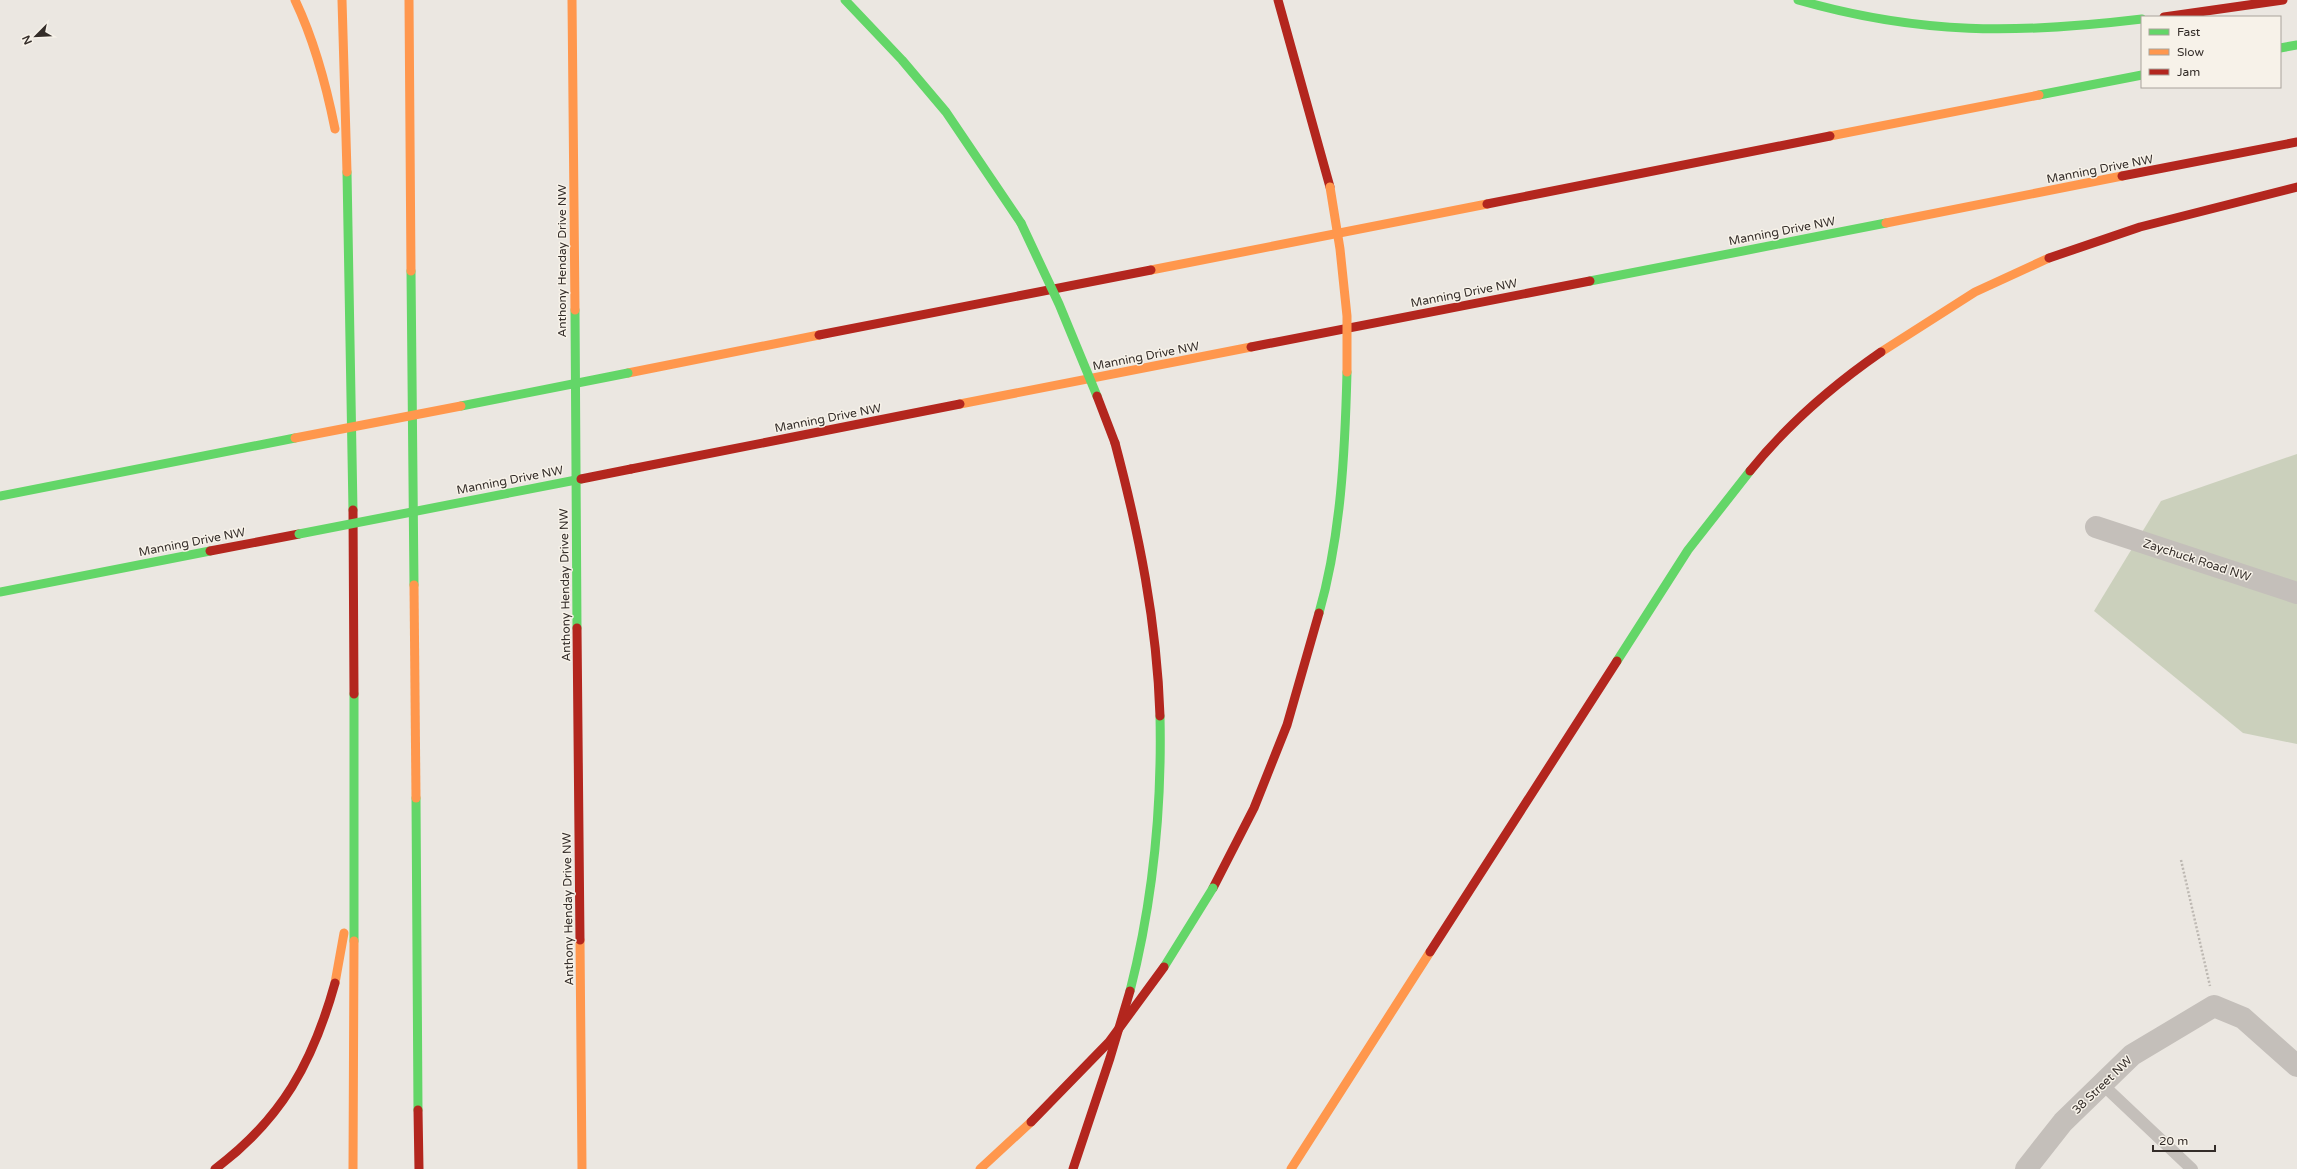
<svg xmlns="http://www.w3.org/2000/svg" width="2297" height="1169" viewBox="0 0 2297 1169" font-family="'Varela Round',sans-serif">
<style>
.green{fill:#cbd0bc}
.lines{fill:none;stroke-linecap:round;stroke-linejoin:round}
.path{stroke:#bdb8b2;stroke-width:2.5;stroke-dasharray:2 2;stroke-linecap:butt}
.lane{stroke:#c4bfba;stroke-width:12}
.street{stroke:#c4bfba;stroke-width:22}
.fast{stroke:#63d668;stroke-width:9}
.slow{stroke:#ff974d;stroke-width:9}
.jam{stroke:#b3261e;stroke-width:9}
.fast-bridge{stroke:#63d668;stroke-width:9}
.slow-bridge{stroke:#ff974d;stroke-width:9}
.jam-bridge{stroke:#b3261e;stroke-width:9}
.labels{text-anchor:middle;stroke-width:3;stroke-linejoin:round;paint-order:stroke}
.street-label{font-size:12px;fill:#342d29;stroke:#f7f2e9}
</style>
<rect width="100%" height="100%" fill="#ebe7e1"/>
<polygon class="green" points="2297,454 2297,744 2243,733 2094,611 2161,501"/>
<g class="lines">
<polyline class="path" points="2181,860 2210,986"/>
<polyline class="lane" points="2102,1084 2192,1169"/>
<g class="street">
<polyline points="2096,527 2297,593"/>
<polyline points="2026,1169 2063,1122 2132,1055 2214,1006 2243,1018 2297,1066"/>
</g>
<g class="fast">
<polyline points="845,0 902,60 946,112 1021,223"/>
<path d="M1798 0C1920 35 2017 34 2142 19"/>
<polyline points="2280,48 2297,45"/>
<polyline points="2039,95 2142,75"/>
<polyline points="347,172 353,510"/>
<polyline points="411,271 414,585"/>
<polyline points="1590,281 1886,223"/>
<polyline points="575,310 577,628"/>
<polyline points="0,496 295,438"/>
<polyline points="0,592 210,551"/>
<path d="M1319 613C1341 536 1345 452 1347 372"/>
<polyline points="1617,661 1688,550 1750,471"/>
<polyline points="354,694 354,941"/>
<polyline points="416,798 418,1110"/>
<path d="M1130 991C1153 901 1162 809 1160 716"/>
</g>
<g class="slow">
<path d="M295 0C315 42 326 84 335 129"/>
<polyline points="342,0 347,172"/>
<polyline points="409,0 411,271"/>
<polyline points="572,0 575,310"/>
<polyline points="1830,136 2039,95"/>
<polyline points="1886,223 2122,176"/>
<polyline points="1151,270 1487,204"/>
<polyline points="1881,352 1975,292 2049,258"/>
<polyline points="628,373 819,335"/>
<polyline points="960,404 1251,347"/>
<polyline points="414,585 416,798"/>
<polyline points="580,940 582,1169"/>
<polyline points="335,983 344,933"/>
<polyline points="353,1169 354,941"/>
<polyline points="980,1169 1031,1122"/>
<polyline points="1291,1169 1430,952"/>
</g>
<g class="jam">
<polyline points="1278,0 1330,187"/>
<polyline points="2164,17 2283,0"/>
<polyline points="2122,176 2297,142"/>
<polyline points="1487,204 1830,136"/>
<polyline points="2049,258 2140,227 2297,187"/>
<polyline points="819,335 1151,270"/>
<polyline points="1251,347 1590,281"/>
<path d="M1115 443C1139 533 1157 623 1160 716"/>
<polyline points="631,469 960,404"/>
<path d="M1750 471C1787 425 1832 386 1881 352"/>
<polyline points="353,510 354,694"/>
<polyline points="210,551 299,534"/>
<polyline points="577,628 580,940"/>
<polyline points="1213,888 1254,808 1287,725 1319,613"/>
<polyline points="1430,952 1617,661"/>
<polyline points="418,1110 419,1169"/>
<path d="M215 1169C282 1119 313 1062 335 983"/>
<polyline points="1073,1169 1110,1058 1130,991"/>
</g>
<g class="fast-bridge">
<polyline points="1021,223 1059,304 1097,396"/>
<polyline points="461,406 628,373"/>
<polyline points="299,534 581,479"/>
<polyline points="1164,967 1213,888"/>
</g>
<g class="slow-bridge">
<polyline points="1330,187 1340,249 1347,316 1347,372"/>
<polyline points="295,438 461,406"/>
</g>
<g class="jam-bridge">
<polyline points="1097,396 1115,443"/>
<polyline points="581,479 631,469"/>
<polyline points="1031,1122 1109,1042 1164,967"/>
</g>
</g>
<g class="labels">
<g class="street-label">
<text transform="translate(2100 169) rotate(-11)" y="4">Manning Drive NW</text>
<text transform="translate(1782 231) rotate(-11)" y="4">Manning Drive NW</text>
<text transform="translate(562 261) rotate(-90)" y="4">Anthony Henday Drive NW</text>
<text transform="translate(1464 293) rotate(-11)" y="4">Manning Drive NW</text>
<text transform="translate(1146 356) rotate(-11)" y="4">Manning Drive NW</text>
<text transform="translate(828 418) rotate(-11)" y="4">Manning Drive NW</text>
<text transform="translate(510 480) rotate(-11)" y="4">Manning Drive NW</text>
<text transform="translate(192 542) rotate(-11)" y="4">Manning Drive NW</text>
<text transform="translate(2197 560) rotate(18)" y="4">Zaychuck Road NW</text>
<text transform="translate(565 585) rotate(-91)" y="4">Anthony Henday Drive NW</text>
<text transform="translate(568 909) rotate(-91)" y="4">Anthony Henday Drive NW</text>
<text transform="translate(2102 1085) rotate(-44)" y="4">38 Street NW</text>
</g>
</g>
<rect x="2141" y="16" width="140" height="72" fill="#f7f2e9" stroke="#a9a39c"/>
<rect x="2149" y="29" width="20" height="6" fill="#63d668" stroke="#a9a39c"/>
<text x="2177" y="36" font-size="12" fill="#342d29">Fast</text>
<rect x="2149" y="49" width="20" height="6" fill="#ff974d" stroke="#a9a39c"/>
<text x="2177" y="56" font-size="12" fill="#342d29">Slow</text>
<rect x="2149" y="69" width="20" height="6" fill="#b3261e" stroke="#a9a39c"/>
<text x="2177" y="76" font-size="12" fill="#342d29">Jam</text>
<g transform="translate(36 36) rotate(246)" stroke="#f7f2e9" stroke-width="3" paint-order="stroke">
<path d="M0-3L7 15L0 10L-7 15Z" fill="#342d29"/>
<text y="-6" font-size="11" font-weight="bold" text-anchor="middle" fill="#342d29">N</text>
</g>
<path d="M2153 1145v6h62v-6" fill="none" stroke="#342d29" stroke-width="2"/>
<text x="2159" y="1145" font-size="12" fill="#342d29" stroke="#f7f2e9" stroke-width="3" paint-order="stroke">20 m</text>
</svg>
